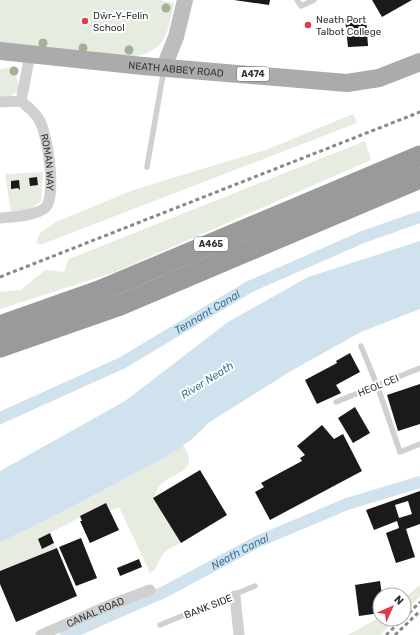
<svg xmlns="http://www.w3.org/2000/svg" width="420" height="635" viewBox="0 0 420 635" font-family="Rubik,sans-serif">
<style>
.green{fill:#e6ecdf}
.water{fill:#cfe2ee}
.lines{fill:none;stroke-linecap:round;stroke-linejoin:round}
.canal{stroke:#cfe2ee;stroke-width:12}
.building{fill:#1a1a1a;fill-rule:evenodd}
.lane{stroke:#d0d0d0;stroke-width:5.5}
.street{stroke:#d0d0d0;stroke-width:11}
.secondary{stroke:#bdbdbd;stroke-width:16}
.primary{stroke:#ababab;stroke-width:18}
.highway{stroke:#9a9a9a;stroke-width:21}
.rail{stroke:#888;stroke-width:3;stroke-dasharray:4 3;stroke-linecap:butt}
.tree{fill:#a2b095}
.poi-dot{fill:#e63946;stroke:#fff;stroke-width:1.5}
.labels{text-anchor:middle;stroke-width:4;stroke-linejoin:round;paint-order:stroke}
.shield{fill:#fff;stroke:#707070;stroke-width:1}
.shield-label{font-size:9px;font-weight:bold;fill:#333}
.poi-label{font-size:10px;fill:#333;stroke:#fff;text-anchor:start}
.street-label{font-size:10px;fill:#333;stroke:#fff}
.water-label{font-size:11px;font-style:italic;fill:#3f7597;stroke:#fff}
</style>
<rect width="100%" height="100%" fill="#fff"/>
<g class="green">
<path d="M0 0H159L174 3C167 33 168 50 133 57L0 43Z"/>
<polygon points="13,67 19,85 18,91 8,98 0,100 0,69"/>
<polygon points="353,114 357,123 40,245 36,242 41,232 56,222 133,190 268,149"/>
<polygon points="365,141 371,160 115,272 0,309 0,292 21,290 45,270 64,272 69,259"/>
<polygon points="43,172 41,201 31,209 11,212 5,174"/>
<path d="M183 445C201 473 173 471 159 486 157 489 155 494 154 498L181 543C176 545 170 548 166 551 158 558 159 568 150 573L119 507 110 511 106 504 38 539 42 549 54 543 57 548 0 571V542C40 524 79 504 117 483 140 470 162 459 183 445Z"/>
<polygon points="420,585 420,596 404,613 404,598"/>
<polygon points="380,617 380,619 397,619 380,635 348,635"/>
</g>
<path class="water" d="M420 241V309L361 332 291 371 208 423C187 448 156 462 128 477 86 500 44 522 0 542V471L125 401 228 322 308 277Z"/>
<g class="lines">
<g class="canal">
<path id="s1" d="M0 418 122 363 249 287 363 237 420 217"/>
<path id="s2" d="M66 635 166 591 259 541 347 504 420 482"/>
</g>
</g>
<g class="building">
<polygon points="234,0 270,0 269,5"/>
<polygon points="372,0 412,0 382,17"/>
<polygon points="366,17 368,46 348,47 345,18"/>
<polygon points="37,177 38,185 30,186 29,178"/>
<polygon points="19,180 20,190 18,188 11,189 11,181"/>
<polygon points="350,353 360,372 336,385 341,393 317,404 305,380 337,363 336,361"/>
<polygon points="420,384 420,424 398,431 387,395"/>
<polygon points="355,407 370,433 353,443 338,418"/>
<polygon points="322,425 334,439 343,434 362,471 270,520 255,492 264,487 261,483 302,461 300,458 305,455 297,446"/>
<polygon points="200,470 227,515 181,543 153,498"/>
<path d="M420 491V524L406 529 415 557 396 563 386 533 399 528 397 521 374 530 366 510ZM408 501 412 514 399 518 395 505Z"/>
<polygon points="106,503 119,530 90,543 80,521 82,521 80,516"/>
<polygon points="50,533 54,543 42,549 38,539"/>
<polygon points="81,538 97,578 76,586 59,547"/>
<polygon points="57,548 77,596 16,622 0,584 0,571"/>
<polygon points="139,559 142,567 120,576 117,568"/>
<polygon points="380,581 382,595 380,595 380,613 359,616 355,585"/>
</g>
<g class="lines">
<g class="lane">
<polyline points="297,0 301,6 314,0"/>
<polyline points="147,167 164,69"/>
<polyline points="361,346 377,385 400,452 420,444"/>
<polyline points="336,402 420,368"/>
<polyline points="160,625 255,586"/>
</g>
<g class="street">
<polyline points="21,101 30,55"/>
<path id="s3" d="M0 102 21 101C27 106 34 112 38 118 48 132 57 197 45 208 35 216 13 217 0 218"/>
<polyline points="235,596 239,635"/>
<path id="s4" d="M41 635 110 605 150 590"/>
</g>
<polyline class="secondary" points="164,67 176,37 185,0"/>
<path class="primary" id="s5" d="M0 51 143 66 347 83 379 78 420 62"/>
<g class="highway">
<polyline points="0,326 99,291 420,156"/>
<polyline points="0,347 120,305 420,178"/>
</g>
<g class="rail">
<polyline points="0,277 420,112"/>
<polyline points="404,618 420,602"/>
<polyline points="386,635 403,619"/>
<polyline points="395,635 420,611"/>
</g>
</g>
<g class="tree">
<circle cx="166" cy="8" r="4.5"/>
<circle cx="43" cy="43" r="4.5"/>
<circle cx="83" cy="48" r="4.5"/>
<circle cx="129" cy="50" r="4.5"/>
<circle cx="14" cy="71" r="4.5"/>
</g>
<g class="poi-dot">
<circle cx="85" cy="21" r="4"/>
<circle cx="308" cy="25" r="4"/>
</g>
<g class="labels">
<g class="shield">
<rect x="237" y="67" width="32" height="14" rx="3"/>
<rect x="194" y="237" width="34" height="14" rx="3"/>
</g>
<g class="shield-label">
<text x="253" y="77">A474</text>
<text x="211" y="247">A465</text>
</g>
<g class="poi-label">
<text x="93" y="19">Dŵr-Y-Felin<tspan x="93" dy="12">School</tspan></text>
<text x="316" y="23">Neath Port<tspan x="316" dy="12">Talbot College</tspan></text>
</g>
<g class="street-label">
<text dy="4" stroke="none"><textPath href="#s5" startOffset="177">NEATH ABBEY ROAD</textPath></text>
<text dy="4" stroke="none"><textPath href="#s3" startOffset="91">ROMAN WAY</textPath></text>
<text transform="translate(378 385) rotate(-22)" y="4">HEOL CEI</text>
<text transform="translate(208 606) rotate(-21)" y="4">BANK SIDE</text>
<text dy="4" stroke="none"><textPath href="#s4" startOffset="59">CANAL ROAD</textPath></text>
</g>
<g class="water-label">
<text dy="4" stroke="none"><textPath href="#s1" startOffset="233">Tennant Canal</textPath></text>
<text transform="translate(207 380) rotate(-32)" y="4">River Neath</text>
<text dy="4" stroke="none"><textPath href="#s2" startOffset="193">Neath Canal</textPath></text>
</g>
</g>
<g transform="translate(392 607) rotate(45)"><circle r="19" fill="#ffffff" stroke="#adadad"/>
<path d="M0-3L7 15L0 10L-7 15Z" fill="#e63946"/>
<text y="-6" font-size="11" font-weight="bold" text-anchor="middle" fill="#333333">N</text>
</g>
</svg>
